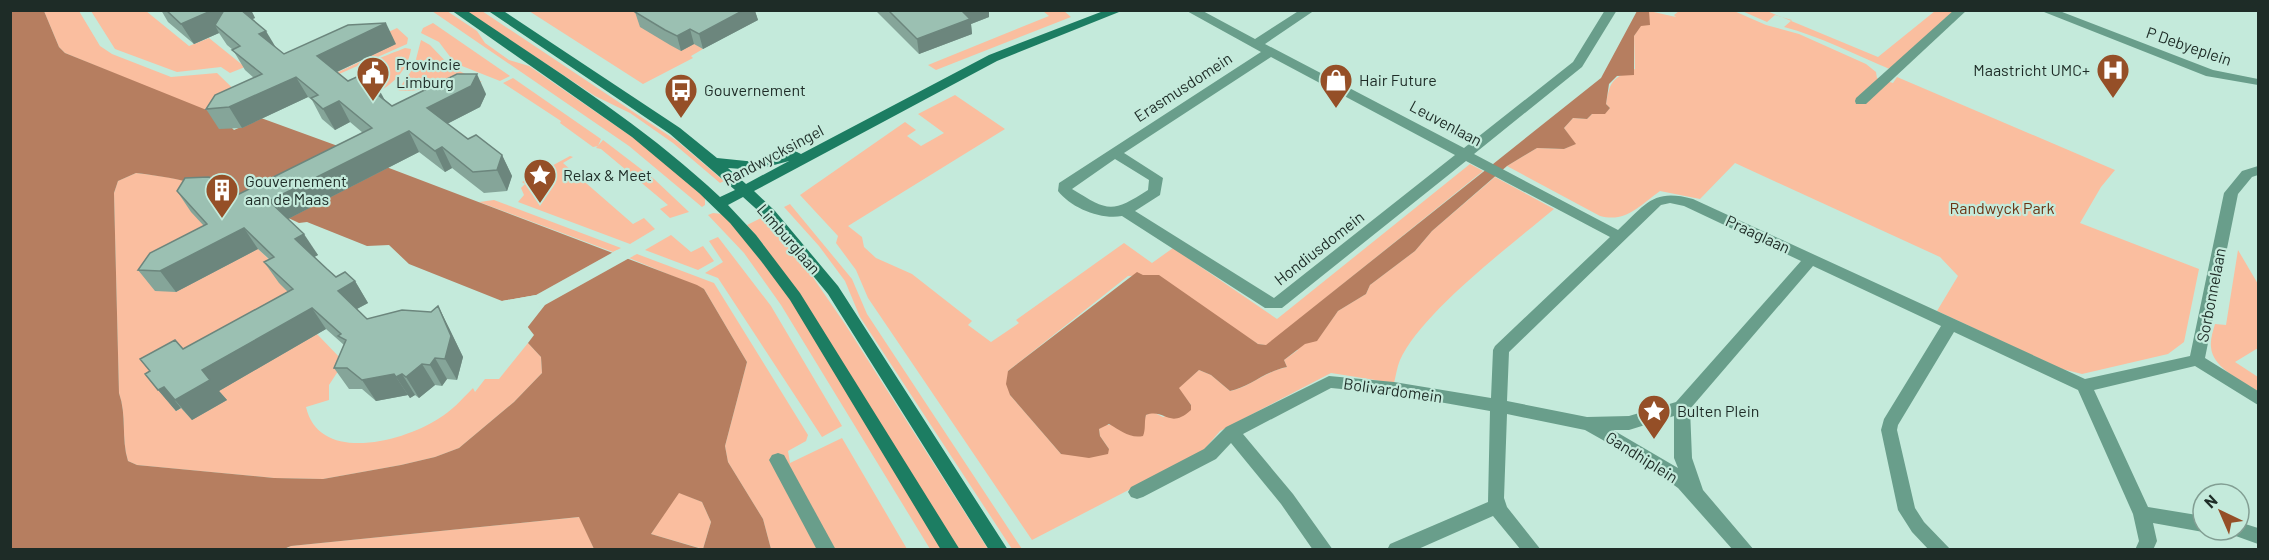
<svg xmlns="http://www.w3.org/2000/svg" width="2269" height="560" viewBox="0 0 2269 560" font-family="Barlow,sans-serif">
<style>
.green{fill:#fabe9f;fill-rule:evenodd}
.water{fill:#b67e60;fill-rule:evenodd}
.pier{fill:#c4eadb}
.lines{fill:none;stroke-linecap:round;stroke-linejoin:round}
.street{fill:#699e8b;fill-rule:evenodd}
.secondary{fill:#1c7d62;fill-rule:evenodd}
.wall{fill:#85a599}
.shaded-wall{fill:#6c867d}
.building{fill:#9bc0b2;stroke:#6c867d;stroke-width:1.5}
.labels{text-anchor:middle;stroke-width:4.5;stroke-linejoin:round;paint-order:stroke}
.street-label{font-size:16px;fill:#1e2c27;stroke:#c4eadb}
.poi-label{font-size:16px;fill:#1e2c27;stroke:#c4eadb;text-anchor:start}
.park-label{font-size:16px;fill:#6b3414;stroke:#c4eadb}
</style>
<rect width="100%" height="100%" fill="#c4eadb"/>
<g class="green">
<polygon points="44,11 79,11 100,46 112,54 171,77 217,73 250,105 222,118 65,53 59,47"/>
<polygon points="91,11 146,11 189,46 209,38 245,67 230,73 221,67 177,72 115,49"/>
<polygon points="432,11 447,11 477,31 485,43 509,60 529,66 638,141 705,197 705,205 702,207 629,146"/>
<polygon points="466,11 482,11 677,141 724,181 720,183 673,143 630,113 595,96"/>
<polygon points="529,11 653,11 703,49 691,56 693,58 643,84"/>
<polygon points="1043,11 1064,11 1071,17 936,70 928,65 1049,16"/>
<path d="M1649 11 1676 17 1674 15 1679 11H1734L1766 25 1799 34 1866 64 1876 72 1877 78 1893 83 1897 77 2115 170 2101 187 2080 223 2199 269 2184 342 2168 354 2082 374 2062 369 1937 311 1958 276 1940 257 1735 163 1700 199 1660 191C1639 206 1626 223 1600 216L1507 166 1537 148 1564 149 1575 144 1564 128 1573 118 1587 119 1592 114 1605 113 1610 108 1606 104C1610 80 1613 78 1635 69L1634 36Z"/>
<path d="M1742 11H1767L1878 57 1935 11H1956L1892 70C1856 55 1819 36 1784 27L1792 20 1775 15 1767 22Z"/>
<polygon points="433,23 510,76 500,81 462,66 451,58 439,42 421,33 423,28"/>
<polygon points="397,28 408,38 407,44 337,75 334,74 372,56 367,51 365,43"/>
<path d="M421 40 430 45 451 67 482 82C466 83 407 94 398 90L414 67Z"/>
<path d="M405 48 411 49C408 70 393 85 374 94L354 81C358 63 389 55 405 48Z"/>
<polygon points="513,78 601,139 598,146 593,147 560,123 561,121 503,83"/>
<path d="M955 95 1005 129 848 226 862 237 864 247 876 258 912 274 972 321 968 325 991 342 1019 323 1016 320 1124 243 1152 263 1173 248 1277 319 1470 164 1483 171 1287 329 1317 340 1338 311 1366 294 1370 285 1415 251 1432 231 1495 177 1554 209C1511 245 1422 312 1400 360 1397 367 1396 375 1394 383L1331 373 1220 431 1202 452 1032 540 868 298 856 270 836 243 838 236 800 195 905 122 916 130 907 136 921 146 944 133 918 114ZM1150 275 1258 344 1298 350 1284 360 1287 367C1264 372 1250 387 1230 391L1211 375 1199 370 1178 388 1191 405 1163 417 1153 412 1146 415 1143 424 1104 425 1099 429 1100 436 1109 449 1061 454 1010 395 1008 371 1128 276Z"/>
<polygon points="603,140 654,179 689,212 670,218 660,209 668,205 601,149 596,148"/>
<polygon points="570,156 573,157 563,163 633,224 644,218 655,229 630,244 518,202 524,195 521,188 525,184 522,182"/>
<path d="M136 173C183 178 223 188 265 208L252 243 283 273 296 300 163 395 176 411 317 334 344 362 329 385V400L306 407C319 464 402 442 438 419 452 411 462 399 473 388L475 392 485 379H499L528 343 541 357 542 373 514 402 459 448 435 457 401 465 323 479 274 478 137 465 128 461C121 438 127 416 119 393L114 193 118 181Z"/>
<polygon points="494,200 621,248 613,252 479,202"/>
<polygon points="790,204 852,279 867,314 1022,549 1012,549 860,317 845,281 819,246 784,207"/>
<polygon points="713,213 722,214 733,225 791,299 944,549 930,549 781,305 744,253 708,215"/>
<polygon points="763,217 812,276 845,324 988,549 958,549 760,240 747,225"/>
<polygon points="671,235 691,252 703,246 714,261 698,270 645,250"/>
<polygon points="718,237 771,306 842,426 822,437 718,278 705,273 723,262 709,241"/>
<path d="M2238 250 2258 284V348L2235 362 2258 377V391C2244 382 2212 368 2211 347 2210 340 2213 331 2215 324L2226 325Z"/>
<polygon points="637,254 714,283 808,435 806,441 788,451 790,463 842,438 907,549 771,549 763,519 728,462 725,446 747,362 704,289 629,258"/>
<polygon points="678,492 702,502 711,522 703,549 651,534"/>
<polygon points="580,517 594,549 284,550 291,546"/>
</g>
<g class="water">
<path d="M10 11H44L59 47 65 53 219 115 234 130 261 118 379 161 389 168 697 285 704 289 747 362 725 446 728 462 763 519 771 549H703L711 522 702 502 679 493 651 534 702 549H594L579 517 291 546 284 549H11ZM136 173C199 180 242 196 299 223L307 222 367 246 389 245 409 264 502 301 536 295 545 304 527 326 534 335 528 343 541 357 542 373 514 402 459 448 435 457 401 465 323 479 274 478 137 465 128 461C121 438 127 416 119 393L114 193 118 181Z"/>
<path d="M1637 11H1649L1650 25 1641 26 1634 36V75L1617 76 1609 84 1606 104 1610 108 1605 114H1592L1587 119 1573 118 1564 128 1576 144 1564 149 1537 148 1507 166 1432 231 1415 251 1370 285 1366 294 1338 311 1317 341 1305 344 1284 360 1287 367C1263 372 1250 387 1230 391L1211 375 1199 370 1179 388 1191 405V410C1169 430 1165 408 1146 415 1144 422 1146 429 1143 436 1130 439 1120 430 1109 424L1099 429 1100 436 1109 449 1108 454 1089 458 1061 454 1010 395 1006 384 1008 371 1137 272 1143 275H1159L1258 344 1266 345 1601 78Z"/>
</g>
<polygon class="pier" points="617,250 633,256 545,305 527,328 524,325 541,305 535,298 504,304 502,301 536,295"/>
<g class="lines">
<g class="street">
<path d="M1185 10H1201L1255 39 1300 10H1315L1265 44 1464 148 1573 62 1605 10H1617L1582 67 1474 154 1618 230C1646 204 1653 188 1693 199L2085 379 2190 356 2224 193 2242 171 2258 166V175L2252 177 2238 194 2205 358 2258 391V405L2195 366 2094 390 2148 507 2203 516V530H2207L2203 532 2153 523 2157 541 2153 550H2135L2139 541 2133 514 2078 390 1954 332 1898 425 1897 430 1915 508 1924 522 1951 550H1929L1912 532 1898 510 1881 430 1884 419 1941 326 1813 266 1690 409 1692 458 1703 490 1754 550H1733L1678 488 1640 461 1585 430 1507 414 1504 498 1507 507 1541 550H1521L1493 516 1416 550H1387L1390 544 1488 502 1490 411 1394 394 1331 388 1243 434 1293 494 1333 550H1313L1281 504 1231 443 1216 459 1143 497 1137 499 1131 497 1128 492 1131 487 1204 449 1226 427 1329 376 1394 382 1491 398 1493 350 1495 346 1610 237 1466 161 1282 308H1265L1122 216C1101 220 1071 208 1058 191L1059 183 1261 52ZM1271 57 1455 155 1274 298 1135 211 1160 195 1163 178 1124 153ZM1115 159 1149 180 1148 190C1111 214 1108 211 1072 189ZM1670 203 1684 206 1801 261 1676 402 1629 416 1587 417 1507 401 1509 352 1661 205ZM1674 416V458L1678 468 1613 430H1629Z"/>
<polygon points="1954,10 1967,10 1866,104 1856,104 1855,101 1856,98"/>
<polygon points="2039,10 2057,10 2213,70 2258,79 2258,85 2206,76"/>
<polygon points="778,453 784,455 836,550 817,550 769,460 772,455"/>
<polygon points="2239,522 2258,528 2258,544 2233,535 2230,530 2239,530"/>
</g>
<path class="secondary" d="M451 10H466C553 69 644 125 720 197L735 190 670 134 487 10H502L680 128 717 158 756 162 795 151 801 154 989 55 1106 10H1124L997 61 754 191 775 211 838 286 1008 550H989L828 294 765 217 743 197 728 205 756 235 800 293 960 550H941L790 300 761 261 730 223 699 193 632 137ZM789 161 746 184 728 168 756 170Z"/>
</g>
<g class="wall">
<polygon points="161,10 251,10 255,18 252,19 276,48 284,54 396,44 337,72 348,81 384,99 392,106 486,94 480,107 447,124 468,139 502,155 512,176 507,191 484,193 452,168 445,172 419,152 288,219 318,255 314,257 336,277 355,281 368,303 357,309 367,319 431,312 438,306 449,328 463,357 457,380 447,379 442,386 435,385 419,398 415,395 410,398 408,395 376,401 362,389 349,389 334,368 344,345 326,329 219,391 227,400 192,420 181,408 176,411 145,374 183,349 288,292 279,283 264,262 269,259 258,249 176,292 155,291 138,270 204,226 191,212 177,191 231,198 363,133 350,122 335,130 322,119 312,100 308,97 242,128 219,129 206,109 254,78 245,70 233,50 227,45 219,33 194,44 168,22"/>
<polygon points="875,10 989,10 989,17 971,24 972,34 919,54"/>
<polygon points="755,11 758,20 703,49 694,44 681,51 670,45 640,27 635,12"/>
</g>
<g class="shaded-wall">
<polygon points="213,10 232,10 215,25 219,33 194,44 181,24"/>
<polygon points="236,10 251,10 255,18 243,23"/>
<polygon points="744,10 756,10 755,11 758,20 703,49 699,34"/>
<polygon points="967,10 989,10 989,17 971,24 972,34 919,54 917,39"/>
<polygon points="386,23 396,44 328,76 317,56"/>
<polygon points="690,29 694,44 681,51 677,36"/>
<polygon points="266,31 278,51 259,34"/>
<polygon points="477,74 486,94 480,107 437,129 427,108"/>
<polygon points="296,77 308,97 242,128 229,107"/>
<polygon points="376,84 387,104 368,87"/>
<polygon points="339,101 350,122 335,130 323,109"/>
<polygon points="409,131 419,152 282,222 269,201"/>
<polygon points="442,147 452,168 445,172 435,151"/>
<polygon points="502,155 512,176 507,191 497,170"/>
<polygon points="244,228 258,249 176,292 160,271"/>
<polygon points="304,234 318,255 309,260 295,239"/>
<polygon points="355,281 368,303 351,312 338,291"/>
<polygon points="438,306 449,328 463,357 457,380 445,359"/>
<polygon points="312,308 326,329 219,391 227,400 192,420 175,400 202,370"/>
<polygon points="435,358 447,379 442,386 430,365"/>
<polygon points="422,364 435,385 419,398 406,377"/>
<polygon points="394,374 408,395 376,401 362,380"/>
<polygon points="402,374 415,395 410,398 396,377"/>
<polygon points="164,387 181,408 176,411 158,390"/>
</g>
<g class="building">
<polygon points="166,10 213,10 181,24"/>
<polygon points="224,10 241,10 266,31 259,34 284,54 348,25 386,23 317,56 348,81 363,74 376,84 368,87 392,106 457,74 477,74 471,86 427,108 468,139 476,135 502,155 497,170 473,172 442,147 435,151 409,131 269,201 304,234 295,239 327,269 336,277 345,272 355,281 338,291 367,319 402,310 431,312 438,306 451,336 445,359 435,358 430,365 422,364 406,377 402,374 396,377 394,374 362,380 347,368 334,368 346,340 338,336 341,334 312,308 202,370 210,380 175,400 164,387 158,390 145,374 150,371 140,359 175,340 183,349 293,289 264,262 274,257 244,228 160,271 138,270 150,253 207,224 177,191 185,178 209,177 231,198 372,128 339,101 323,109 311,98 318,95 296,77 229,107 206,109 215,95 262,74 232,50 240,46 215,25"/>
<polygon points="638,10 744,10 699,34 690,29 677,36 665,30 635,12"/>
<polygon points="888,10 967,10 963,12 970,19 917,39"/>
</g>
<defs>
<symbol id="hospital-pin" viewBox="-11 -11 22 30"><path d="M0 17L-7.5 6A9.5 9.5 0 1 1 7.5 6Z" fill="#954f27" stroke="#c4eadb"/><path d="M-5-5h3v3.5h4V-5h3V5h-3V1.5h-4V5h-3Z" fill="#fff"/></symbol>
<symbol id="civic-pin" viewBox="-11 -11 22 30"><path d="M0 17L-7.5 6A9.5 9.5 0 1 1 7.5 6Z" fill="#954f27" stroke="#c4eadb"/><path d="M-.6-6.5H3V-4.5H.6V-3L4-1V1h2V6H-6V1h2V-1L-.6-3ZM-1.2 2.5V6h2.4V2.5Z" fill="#fff"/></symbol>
<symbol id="shop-pin" viewBox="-11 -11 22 30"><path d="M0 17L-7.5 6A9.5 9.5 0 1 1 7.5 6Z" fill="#954f27" stroke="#c4eadb"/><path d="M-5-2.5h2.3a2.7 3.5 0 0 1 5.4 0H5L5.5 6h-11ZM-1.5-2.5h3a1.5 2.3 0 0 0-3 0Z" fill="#fff"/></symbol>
<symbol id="bus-pin" viewBox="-11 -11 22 30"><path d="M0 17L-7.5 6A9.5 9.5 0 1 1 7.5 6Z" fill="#954f27" stroke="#c4eadb"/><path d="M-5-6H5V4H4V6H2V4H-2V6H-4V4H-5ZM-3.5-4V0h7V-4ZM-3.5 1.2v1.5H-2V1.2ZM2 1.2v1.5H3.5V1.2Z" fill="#fff"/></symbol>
<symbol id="sight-pin" viewBox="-11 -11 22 30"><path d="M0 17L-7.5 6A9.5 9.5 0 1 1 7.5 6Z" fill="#954f27" stroke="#c4eadb"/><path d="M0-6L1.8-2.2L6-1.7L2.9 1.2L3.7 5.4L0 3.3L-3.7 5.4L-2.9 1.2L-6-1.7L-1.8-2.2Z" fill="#fff"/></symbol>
<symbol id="building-pin" viewBox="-11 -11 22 30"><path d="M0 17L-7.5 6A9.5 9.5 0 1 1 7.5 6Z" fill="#954f27" stroke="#c4eadb"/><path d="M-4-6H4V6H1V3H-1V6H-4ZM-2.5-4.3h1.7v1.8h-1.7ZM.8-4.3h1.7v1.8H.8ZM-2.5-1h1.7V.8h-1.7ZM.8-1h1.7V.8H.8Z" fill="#fff"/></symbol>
</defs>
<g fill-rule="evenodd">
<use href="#hospital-pin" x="2094" y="51" width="38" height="52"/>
<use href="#civic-pin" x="354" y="54" width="38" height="52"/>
<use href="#shop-pin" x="1317" y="61" width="38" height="52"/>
<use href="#bus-pin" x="662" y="71" width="38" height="52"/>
<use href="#sight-pin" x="521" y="156" width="38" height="52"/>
<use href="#building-pin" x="203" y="171" width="38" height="52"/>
<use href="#sight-pin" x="1635" y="392" width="38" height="52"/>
</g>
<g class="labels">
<g class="street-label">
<text transform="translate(2189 46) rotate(19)" y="6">P Debyeplein</text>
<text transform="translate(1183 87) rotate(-33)" y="6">Erasmusdomein</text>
<text transform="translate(1446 123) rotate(28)" y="6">Leuvenlaan</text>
<text transform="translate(773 155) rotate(-28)" y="6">Randwycksingel</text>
<text transform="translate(1758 234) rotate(25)" y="6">Praaglaan</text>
<text transform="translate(789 239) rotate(49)" y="6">Limburglaan</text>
<text transform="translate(1319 248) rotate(-38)" y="6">Hondiusdomein</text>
<text transform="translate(2211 295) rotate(-79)" y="6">Sorbonnelaan</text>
<text transform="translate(1393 390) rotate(8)" y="6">Bolivardomein</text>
<text transform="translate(1642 457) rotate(32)" y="6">Gandhiplein</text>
</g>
<g class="poi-label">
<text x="396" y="70">Provincie<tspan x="396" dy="18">Limburg</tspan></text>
<text x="2090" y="76" text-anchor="end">Maastricht UMC+</text>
<text x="1359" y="86">Hair Future</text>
<text x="704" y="96">Gouvernement</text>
<text x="563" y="181">Relax &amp; Meet</text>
<text x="245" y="187">Gouvernement<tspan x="245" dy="18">aan de Maas</tspan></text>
<text x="1677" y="417">Bulten Plein</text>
</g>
<g class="park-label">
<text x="2002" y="214">Randwyck Park</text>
</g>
</g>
<rect width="2269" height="560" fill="none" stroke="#1e2c27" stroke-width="24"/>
<g transform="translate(2221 512) rotate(316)"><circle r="28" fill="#c4eadb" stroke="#829e93" stroke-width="1.5"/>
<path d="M0-4.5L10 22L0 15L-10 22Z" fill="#954f27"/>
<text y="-9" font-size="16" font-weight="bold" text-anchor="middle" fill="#1e2c27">N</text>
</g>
</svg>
